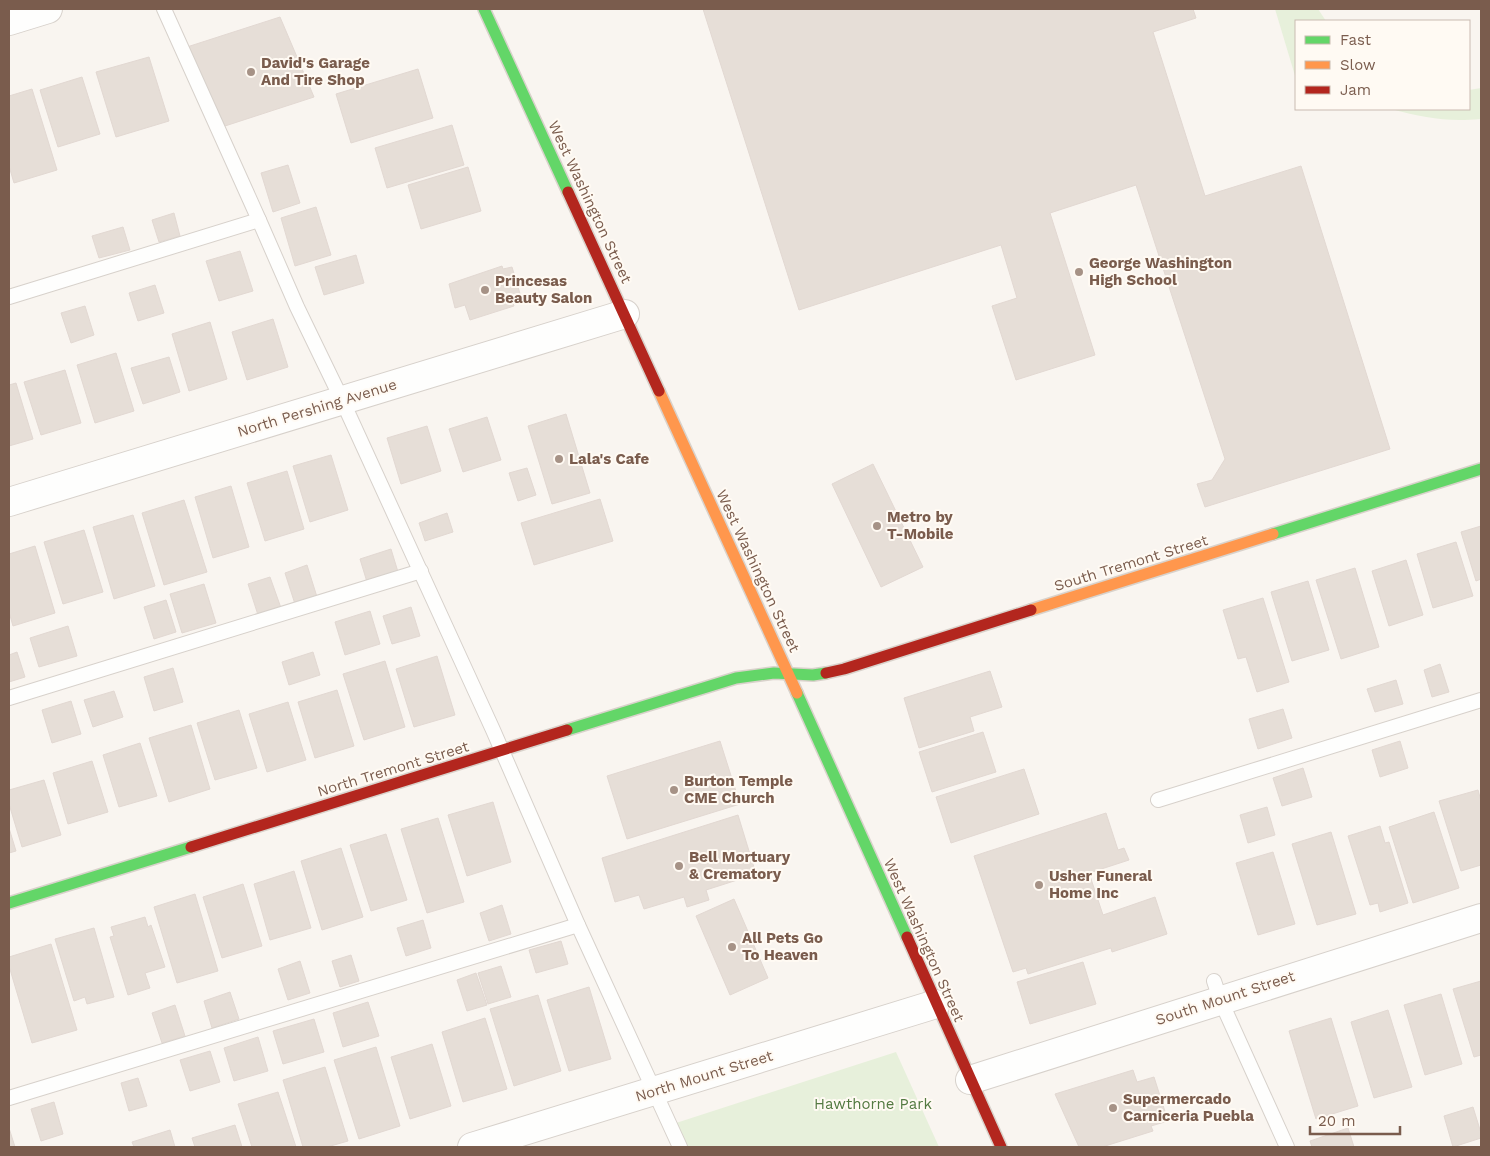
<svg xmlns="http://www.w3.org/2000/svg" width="1490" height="1156" viewBox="0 0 1490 1156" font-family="'Work Sans',sans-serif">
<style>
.green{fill:#e7f0db}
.building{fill:#e6ded7;stroke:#e2d8d2}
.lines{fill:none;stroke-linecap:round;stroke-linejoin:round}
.lane-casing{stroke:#d7d1cb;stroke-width:16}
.street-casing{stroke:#d7d1cb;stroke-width:30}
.fast-casing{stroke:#d9d2cb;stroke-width:14}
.slow-casing{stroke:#d9d2cb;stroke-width:14}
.jam-casing{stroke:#d9d2cb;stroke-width:14}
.lane{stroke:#fefefd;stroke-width:14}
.street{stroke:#fefefd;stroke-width:28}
.fast{stroke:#63d668;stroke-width:11}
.slow{stroke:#ff974d;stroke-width:11}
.jam{stroke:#b3261e;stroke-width:11}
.poi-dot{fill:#a69286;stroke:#fffaf3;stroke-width:2}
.labels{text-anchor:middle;stroke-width:4;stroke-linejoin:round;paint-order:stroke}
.poi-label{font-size:15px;font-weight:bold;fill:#7a5c4d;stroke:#fffaf3;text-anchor:start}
.street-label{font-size:15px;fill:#7a5c4d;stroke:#fffaf3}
.park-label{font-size:15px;fill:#537a41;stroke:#fffaf3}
</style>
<rect width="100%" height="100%" fill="#f9f5f0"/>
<g class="green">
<polygon points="1275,9 1318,9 1326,21 1296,21 1296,79"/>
<path d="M1481 88V119C1446 122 1425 118 1391 109H1469V90Z"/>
<polygon points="896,1052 939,1147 687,1147 676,1123"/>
</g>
<g class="building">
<polygon points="703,9 1193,9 1196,18 1153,32 1205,196 1301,166 1390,449 1205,507 1197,484 1212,480 1225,459 1136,185 1050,213 1095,355 1016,380 992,306 1017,298 1001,245 799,310"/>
<polygon points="280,17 314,97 225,126 187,47"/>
<polygon points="149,57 169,121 116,137 96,72"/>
<polygon points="418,69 433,118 351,143 336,94"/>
<polygon points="82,77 100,134 58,147 40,90"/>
<polygon points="32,89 57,170 14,183 9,166 9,96"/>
<polygon points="452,125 464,165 387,188 375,148"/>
<polygon points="288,165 300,203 273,212 261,173"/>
<polygon points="468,167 481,211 421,229 408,185"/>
<polygon points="316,207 331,255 295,266 281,218"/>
<polygon points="174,213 180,236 159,242 152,220"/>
<polygon points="123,227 130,250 99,258 92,236"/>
<polygon points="240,251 253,291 219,301 206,261"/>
<polygon points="356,255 364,283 324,295 315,267"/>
<polygon points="502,266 503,269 512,267 521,297 512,300 514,306 470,320 465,305 455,308 449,284"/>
<polygon points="155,285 164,313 138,321 129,293"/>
<polygon points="85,306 94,335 71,343 61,313"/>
<polygon points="273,319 288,367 247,380 232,332"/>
<polygon points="210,322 227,379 189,391 172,334"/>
<polygon points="116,353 134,411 95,423 77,365"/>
<polygon points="169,357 180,392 143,404 131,368"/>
<polygon points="65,370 81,423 41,435 24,382"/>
<polygon points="16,383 33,439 9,446 9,385"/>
<polygon points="566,414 590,493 552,504 528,426"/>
<polygon points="487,417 501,460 463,472 449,429"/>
<polygon points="427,426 441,471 401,484 387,438"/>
<polygon points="331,455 348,510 310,522 293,466"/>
<polygon points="873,464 923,567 881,587 832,484"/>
<polygon points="527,468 536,495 518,501 509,473"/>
<polygon points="287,471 304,529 265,541 247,483"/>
<polygon points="231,486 249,547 213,558 195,497"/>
<polygon points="600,499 613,541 534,565 521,523"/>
<polygon points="184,500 207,572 164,585 142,513"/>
<polygon points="447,513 453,532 425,541 419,523"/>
<polygon points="133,515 155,586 114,599 93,527"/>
<polygon points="1481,526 1481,579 1476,581 1461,532"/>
<polygon points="84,530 103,592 63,604 44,542"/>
<polygon points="1456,542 1473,596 1433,608 1417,554"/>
<polygon points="35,546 55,613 13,626 9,612 9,554"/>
<polygon points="391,549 398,572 367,582 360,559"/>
<polygon points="1406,560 1423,615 1389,626 1372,571"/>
<polygon points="307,565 317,597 295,604 285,573"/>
<polygon points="1355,568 1379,647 1341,659 1316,580"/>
<polygon points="270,577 281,608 258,615 248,584"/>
<polygon points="1308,581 1329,650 1292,661 1271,592"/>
<polygon points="204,584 216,623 182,633 170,594"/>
<polygon points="1263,598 1289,682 1257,692 1246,657 1238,659 1223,610"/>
<polygon points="166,600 176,632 154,639 144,607"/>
<polygon points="411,607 420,636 392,644 383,616"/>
<polygon points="370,611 380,644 345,655 335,622"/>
<polygon points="68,626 77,656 39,667 30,638"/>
<polygon points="17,652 25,677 9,682 9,655"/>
<polygon points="313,652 320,675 289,685 282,662"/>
<polygon points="437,656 455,715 414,727 396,669"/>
<polygon points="385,661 405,727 364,740 343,674"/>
<polygon points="1440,664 1449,692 1432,697 1424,670"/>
<polygon points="173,668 183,702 154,711 144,677"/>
<polygon points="990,671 1002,707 970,717 974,731 919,748 904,698"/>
<polygon points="1396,680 1403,704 1375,712 1367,689"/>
<polygon points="337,690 354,746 315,758 298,702"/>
<polygon points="114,691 123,717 93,727 84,700"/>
<polygon points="71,701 81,734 52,743 42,710"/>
<polygon points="288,702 306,760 267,772 249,714"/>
<polygon points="1283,709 1292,738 1258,749 1249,719"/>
<polygon points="239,710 257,768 215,780 197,723"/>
<polygon points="191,725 210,789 169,802 149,738"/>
<polygon points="983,732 996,772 932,792 919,752"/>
<polygon points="720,741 740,804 627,839 607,776"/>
<polygon points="1400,741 1408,768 1380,777 1372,750"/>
<polygon points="140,743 157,796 119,807 103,755"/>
<polygon points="92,761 108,812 68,824 53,773"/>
<polygon points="1303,768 1312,797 1282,806 1273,778"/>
<polygon points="1024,769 1039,814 951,843 936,797"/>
<polygon points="44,780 61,835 22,847 9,804 9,790"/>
<polygon points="1478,790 1481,801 1481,865 1461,871 1439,801"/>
<polygon points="493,802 511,862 467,876 448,815"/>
<polygon points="1267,807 1275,835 1248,843 1240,815"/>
<polygon points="1434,812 1459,888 1413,903 1389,827"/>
<polygon points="1106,813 1118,850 1124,848 1129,860 1089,873 1103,915 1155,897 1167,934 1112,952 1111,948 1028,974 1026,968 1013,972 974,856"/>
<polygon points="738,815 756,874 706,890 709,900 687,907 684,897 644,909 639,895 615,902 602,858"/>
<polygon points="438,818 464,902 427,913 401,829"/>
<polygon points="1380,826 1385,843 1389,842 1408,903 1380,912 1378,903 1370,905 1348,836"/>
<polygon points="9,828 16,851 9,853"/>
<polygon points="1331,832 1356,914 1317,925 1292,844"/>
<polygon points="386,834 407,900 371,911 350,845"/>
<polygon points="341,848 363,917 322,930 301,861"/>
<polygon points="1273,852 1295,924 1258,935 1236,863"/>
<polygon points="294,871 311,928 270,940 254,884"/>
<polygon points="243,884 262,946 222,958 203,897"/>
<polygon points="195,894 218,971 177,983 154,907"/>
<polygon points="734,899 768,978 730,995 696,916"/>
<polygon points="502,905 511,934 489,941 480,913"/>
<polygon points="145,917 148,927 151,925 165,967 145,973 150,988 128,995 110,937 114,936 111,927"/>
<polygon points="423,920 431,948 406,956 397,928"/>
<polygon points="94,928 114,997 87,1004 85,997 74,1001 55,939"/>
<polygon points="561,941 568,964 536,973 529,950"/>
<polygon points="51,944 77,1030 32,1043 9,966 9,957"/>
<polygon points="351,955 359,981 340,987 332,961"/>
<polygon points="300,961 310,993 288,1000 278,969"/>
<polygon points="1083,962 1096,1004 1030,1024 1017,982"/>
<polygon points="501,966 511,997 488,1004 478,973"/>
<polygon points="476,973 487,1005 467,1011 457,980"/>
<polygon points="1481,981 1481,1055 1474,1057 1453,989"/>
<polygon points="589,987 611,1059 569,1071 547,1000"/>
<polygon points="230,992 239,1019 212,1028 204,1001"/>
<polygon points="1441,994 1462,1064 1425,1075 1404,1005"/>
<polygon points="538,995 561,1071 514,1086 490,1009"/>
<polygon points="368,1002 379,1036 343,1047 333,1013"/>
<polygon points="175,1005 185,1036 162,1043 152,1013"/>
<polygon points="1388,1010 1412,1087 1374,1098 1351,1022"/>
<polygon points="485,1018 507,1089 463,1102 442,1032"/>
<polygon points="1331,1018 1358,1106 1316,1119 1289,1031"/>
<polygon points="314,1019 324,1052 283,1064 273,1031"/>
<polygon points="258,1037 268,1071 234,1081 224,1048"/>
<polygon points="432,1044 451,1106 410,1119 391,1057"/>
<polygon points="376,1047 400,1126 359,1139 334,1060"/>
<polygon points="210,1051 220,1082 190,1091 180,1060"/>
<polygon points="325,1067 348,1141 327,1147 303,1147 283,1080"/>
<polygon points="1133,1070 1137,1082 1154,1077 1168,1121 1151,1126 1153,1131 1102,1147 1079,1147 1055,1094"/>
<polygon points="138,1078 147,1106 129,1111 121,1083"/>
<polygon points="278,1092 296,1147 252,1147 238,1104"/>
<polygon points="54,1102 63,1134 41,1141 31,1109"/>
<polygon points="1473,1107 1481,1133 1481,1138 1453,1147 1444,1116"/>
<polygon points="235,1125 242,1147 195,1147 192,1138"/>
<polygon points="9,1128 15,1147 9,1147"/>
<polygon points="1348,1128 1354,1147 1312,1147 1310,1141"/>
<polygon points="170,1130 175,1147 134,1147 132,1142"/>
</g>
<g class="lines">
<defs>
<g id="lane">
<polyline points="164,9 259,220 297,307 342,400 493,730 578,925 680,1147"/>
<polyline points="9,297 259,220"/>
<polyline points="9,698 421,571"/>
<polyline points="1158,800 1481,700"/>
<polyline points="1214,981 1220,999 1287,1147"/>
<polyline points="9,1098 578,925"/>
</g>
<g id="street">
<polyline points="9,21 48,9"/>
<polyline points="9,502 625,314"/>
<polyline points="970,1080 1481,918"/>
<polyline points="472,1147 936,1004"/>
</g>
<g id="fast">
<polyline points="484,9 568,192"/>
<polyline points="1273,534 1481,469"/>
<polyline points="797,693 907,937"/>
<polyline points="567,730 736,678 774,673 813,675 826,673"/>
<polyline points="9,903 191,847"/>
</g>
<g id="slow">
<polyline points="659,391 797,693"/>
<polyline points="1031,610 1273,534"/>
</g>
<g id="jam">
<polyline points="568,192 659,391"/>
<polyline points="826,673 844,669 1031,610"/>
<polyline points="191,847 567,730"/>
<polyline points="907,937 1001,1147"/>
</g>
</defs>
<use href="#lane" class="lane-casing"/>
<use href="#street" class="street-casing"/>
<use href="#fast" class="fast-casing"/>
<use href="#slow" class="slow-casing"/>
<use href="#jam" class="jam-casing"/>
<use href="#lane" class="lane"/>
<use href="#street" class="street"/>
<use href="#fast" class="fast"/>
<use href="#slow" class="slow"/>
<use href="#jam" class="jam"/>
</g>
<g class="poi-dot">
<circle cx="251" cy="72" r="5"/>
<circle cx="1079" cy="272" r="5"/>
<circle cx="485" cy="290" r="5"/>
<circle cx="559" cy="459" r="5"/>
<circle cx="877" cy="526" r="5"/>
<circle cx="674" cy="790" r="5"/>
<circle cx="679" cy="866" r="5"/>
<circle cx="1039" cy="885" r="5"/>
<circle cx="732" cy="947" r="5"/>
<circle cx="1113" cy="1108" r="5"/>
</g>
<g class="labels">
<g class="poi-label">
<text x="261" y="68">David's Garage<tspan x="261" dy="17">And Tire Shop</tspan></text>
<text x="1089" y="268">George Washington<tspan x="1089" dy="17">High School</tspan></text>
<text x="495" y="286">Princesas<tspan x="495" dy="17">Beauty Salon</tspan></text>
<text x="569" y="464">Lala's Cafe</text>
<text x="887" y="522">Metro by<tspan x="887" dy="17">T-Mobile</tspan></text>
<text x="684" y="786">Burton Temple<tspan x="684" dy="17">CME Church</tspan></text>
<text x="689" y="862">Bell Mortuary<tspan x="689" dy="17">&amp; Crematory</tspan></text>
<text x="1049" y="881">Usher Funeral<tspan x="1049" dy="17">Home Inc</tspan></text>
<text x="742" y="943">All Pets Go<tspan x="742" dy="17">To Heaven</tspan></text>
<text x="1123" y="1104">Supermercado<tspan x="1123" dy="17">Carniceria Puebla</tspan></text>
</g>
<g class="street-label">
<text transform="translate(590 202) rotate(65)" y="5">West Washington Street</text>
<text transform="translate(317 408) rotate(-17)" y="5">North Pershing Avenue</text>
<text transform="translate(1131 563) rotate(-17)" y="5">South Tremont Street</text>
<text transform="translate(758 571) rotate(65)" y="5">West Washington Street</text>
<text transform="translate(393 769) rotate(-17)" y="5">North Tremont Street</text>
<text transform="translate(924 940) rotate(66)" y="5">West Washington Street</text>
<text transform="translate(1225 998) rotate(-18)" y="5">South Mount Street</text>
<text transform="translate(704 1076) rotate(-17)" y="5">North Mount Street</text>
</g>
<g class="park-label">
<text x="873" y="1109">Hawthorne Park</text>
</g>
</g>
<rect width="1490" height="1156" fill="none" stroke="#7a5c4d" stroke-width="20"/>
<rect x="1295" y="20" width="175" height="90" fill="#fffaf3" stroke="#cabbb1"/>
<rect x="1305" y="36" width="25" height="8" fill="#63d668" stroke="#cabbb1"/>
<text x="1340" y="45" font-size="15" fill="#7a5c4d">Fast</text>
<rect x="1305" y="61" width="25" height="8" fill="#ff974d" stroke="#cabbb1"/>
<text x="1340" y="70" font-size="15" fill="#7a5c4d">Slow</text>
<rect x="1305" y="86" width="25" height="8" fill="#b3261e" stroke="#cabbb1"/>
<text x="1340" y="95" font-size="15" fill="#7a5c4d">Jam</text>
<path d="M1310 1126v8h90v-8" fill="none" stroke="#7a5c4d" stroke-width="2.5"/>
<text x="1318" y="1126" font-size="15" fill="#7a5c4d" stroke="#fffaf3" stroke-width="4" paint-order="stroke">20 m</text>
</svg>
